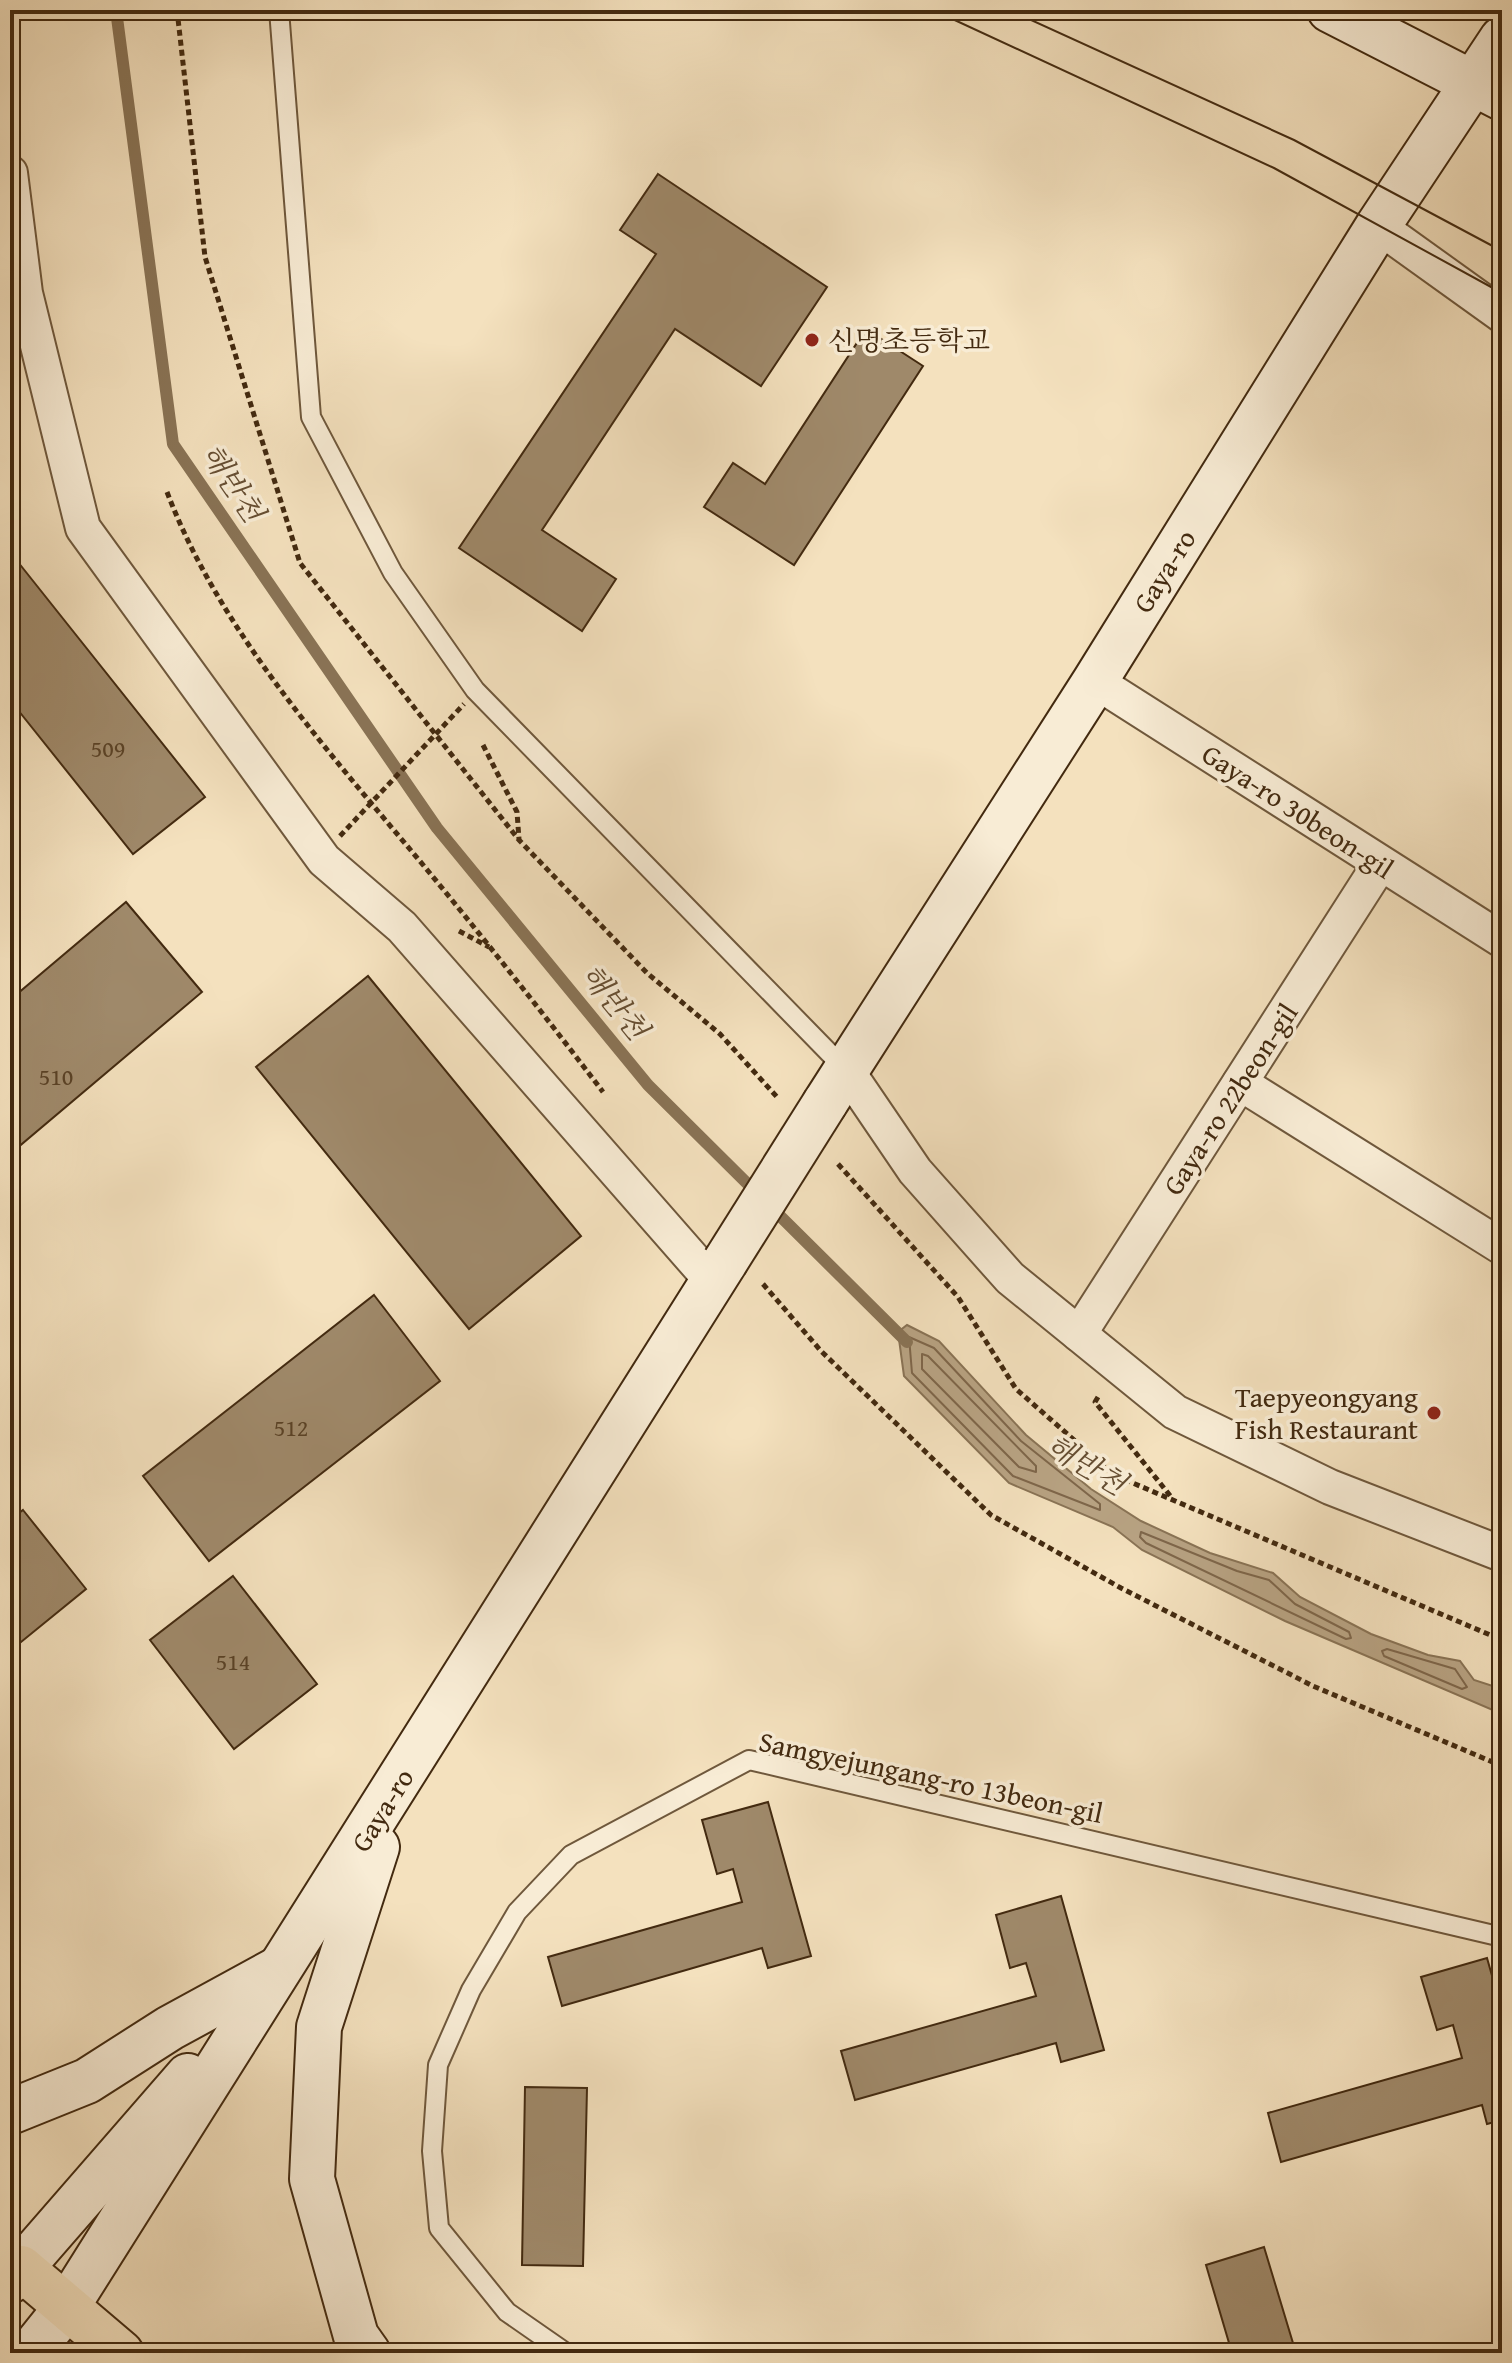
<svg xmlns="http://www.w3.org/2000/svg" width="1512" height="2363" viewBox="0 0 1512 2363" font-family="'Gentium Book Plus','Noto Serif KR',serif">
<style>
.water{fill:#b8a383;stroke:#897355;stroke-width:2}
.lines{fill:none;stroke-linecap:round;stroke-linejoin:round}
.shore{stroke:#7e664a;stroke-width:2}
.stream{stroke:#897355;stroke-width:12}
.building{fill:#9f896a;stroke:#432a10;stroke-width:2}
.lane-casing{stroke:#6f583c;stroke-width:22}
.street-casing{stroke:#6f583c;stroke-width:38}
.secondary-casing{stroke:#432a10;stroke-width:48}
.primary-casing{stroke:#432a10;stroke-width:48}
.path{stroke:#432a10;stroke-width:5;stroke-dasharray:6 4;stroke-linecap:butt}
.lane{stroke:#f8ecd5;stroke-width:18}
.street{stroke:#f8ecd5;stroke-width:34}
.secondary{stroke:#f8ecd5;stroke-width:44}
.primary{stroke:#f4e1be;stroke-width:44}
.tram{stroke:#432a10;stroke-width:2}
.secondary-bridge-casing{stroke:#432a10;stroke-width:48;stroke-linecap:butt}
.path-bridge{stroke:#432a10;stroke-width:5;stroke-dasharray:6 4;stroke-linecap:butt}
.secondary-bridge{stroke:#f8ecd5;stroke-width:44}
.poi-dot{fill:#8f2418;stroke:#f8ecd5;stroke-width:3}
.labels{text-anchor:middle;stroke-width:7;stroke-linejoin:round;paint-order:stroke}
.number-label{font-size:24px;fill:#5a4226}
.poi-label{font-size:28px;fill:#432a10;stroke:#f8ecd5;text-anchor:start}
.street-label{font-size:28px;fill:#432a10;stroke:#f8ecd5}
.water-label{font-size:30px;font-style:italic;fill:#664e32;stroke:#f8ecd5}
</style>
<rect width="100%" height="100%" fill="#f4e1be"/>
<filter id="stains"><feTurbulence type="fractalNoise" baseFrequency=".0025" numOctaves="4"/><feColorMatrix values="0 0 0 0 .2 0 0 0 0 .09 0 0 0 0 .02 0 0 0 .5 -.17"/></filter>
<radialGradient id="worn" r=".72"><stop offset=".6" stop-color="#630" stop-opacity="0"/><stop offset="1" stop-color="#630" stop-opacity=".3"/></radialGradient>
<polygon class="water" points="907,1325 939,1341 1026,1435 1091,1489 1141,1521 1210,1553 1273,1573 1300,1597 1371,1634 1428,1655 1460,1661 1474,1680 1502,1689 1502,1714 1285,1621 1142,1550 1113,1527 1009,1483 904,1376 898,1332"/>
<g class="lines">
<g class="shore">
<polygon points="909,1337 934,1348 1021,1441 1100,1504 1100,1510 1013,1476 912,1373"/>
<polygon points="922,1354 928,1356 1036,1466 1036,1472 1019,1467 922,1369"/>
<polygon points="1141,1532 1237,1571 1269,1580 1295,1604 1349,1632 1351,1638 1346,1639 1146,1543 1140,1537"/>
<polygon points="1387,1649 1455,1669 1467,1687 1462,1689 1384,1656 1382,1651"/>
</g>
<polyline class="stream" points="116,10 173,444 437,828 648,1085 907,1342"/>
</g>
<g class="building">
<polygon points="658,174 827,287 761,386 675,329 542,530 616,579 582,631 459,548 656,254 620,230"/>
<polygon points="866,329 923,366 794,565 704,507 733,463 765,484"/>
<polygon points="10,552 205,797 133,854 10,700"/>
<polygon points="126,902 202,992 10,1154 10,1000"/>
<polygon points="368,976 581,1236 469,1329 256,1067"/>
<polygon points="374,1295 440,1381 209,1561 143,1476"/>
<polygon points="23,1510 86,1589 10,1651 10,1520"/>
<polygon points="233,1576 317,1684 234,1749 150,1640"/>
<polygon points="768,1802 811,1956 768,1968 762,1948 562,2006 548,1957 742,1902 733,1869 717,1874 702,1820"/>
<polygon points="1061,1896 1104,2050 1061,2062 1056,2043 855,2100 841,2051 1036,1996 1026,1963 1010,1968 996,1915"/>
<polygon points="1487,1958 1502,2011 1502,2120 1487,2124 1482,2105 1281,2162 1268,2113 1462,2058 1453,2025 1437,2030 1421,1977"/>
<polygon points="525,2087 587,2088 583,2266 522,2265"/>
<polygon points="1264,2247 1296,2353 1232,2353 1206,2265"/>
</g>
<g class="lines">
<defs>
<g id="lane">
<polyline points="279,10 311,417 393,573 475,690 845,1069"/>
<polyline points="566,2353 507,2312 439,2228 432,2151 438,2065 471,1990 517,1912 571,1855 749,1760 1502,1937"/>
</g>
<g id="street">
<polyline points="10,173 25,293 83,528 324,860 402,927 713,1282"/>
<polyline points="1378,226 1502,315"/>
<polyline points="1095,681 1502,940"/>
<polyline points="847,1071 915,1171 1010,1278 1175,1412 1330,1487 1502,1554"/>
<polyline points="1240,1083 1502,1247"/>
<polyline points="1079,1334 1380,864"/>
</g>
<g id="secondary">
<polyline points="1330,10 1502,98"/>
<polyline points="825,1103 1095,681 1378,226 1502,39"/>
<polyline points="10,2112 87,2081 170,2028 278,1969"/>
<polyline points="10,2259 21,2268 188,2076"/>
<polyline points="30,2353 66,2308 725,1262"/>
<polyline points="368,2353 356,2336 312,2179 319,2027 377,1847"/>
</g>
<polyline id="primary" points="10,2281 21,2268 121,2353"/>
</defs>
<use href="#lane" class="lane-casing"/>
<use href="#street" class="street-casing"/>
<use href="#secondary" class="secondary-casing"/>
<use href="#primary" class="primary-casing"/>
<g class="path">
<polyline points="177,10 205,257 300,563 519,840 647,973 720,1034 777,1097"/>
<path d="M167 492C219 629 326 749 419 860 482 936 543 1013 603 1092"/>
<polyline points="483,745 517,812 519,839"/>
<polyline points="459,931 489,947"/>
<polyline points="838,1164 958,1297 1016,1389 1114,1475 1502,1640"/>
<polyline points="763,1284 821,1351 991,1515 1121,1588 1313,1686 1502,1766"/>
<polyline points="1098,1397 1095,1402 1172,1498"/>
</g>
<use href="#lane" class="lane"/>
<use href="#street" class="street"/>
<use href="#secondary" class="secondary"/>
<use href="#primary" class="primary"/>
<g class="tram">
<polyline points="933,10 1274,168 1502,293"/>
<polyline points="1009,10 1294,140 1502,251"/>
</g>
<defs>
<polyline id="secondary-bridge" points="725,1262 825,1103"/>
</defs>
<use href="#secondary-bridge" class="secondary-bridge-casing"/>
<polyline class="path-bridge" points="340,836 464,704"/>
<use href="#secondary-bridge" class="secondary-bridge"/>
</g>
<g class="poi-dot">
<circle cx="812" cy="340" r="8"/>
<circle cx="1434" cy="1413" r="8"/>
</g>
<g class="labels">
<g class="number-label">
<text x="108" y="757">509</text>
<text x="56" y="1085">510</text>
<text x="291" y="1436">512</text>
<text x="233" y="1670">514</text>
</g>
<g class="poi-label">
<text x="828" y="350">신명초등학교</text>
<text x="1418" y="1407" text-anchor="end">Taepyeongyang<tspan x="1418" dy="32">Fish Restaurant</tspan></text>
</g>
<g class="street-label">
<text transform="translate(1164 571) rotate(-58)" y="10">Gaya-ro</text>
<text transform="translate(1298 811) rotate(33)" y="10">Gaya-ro 30beon-gil</text>
<text transform="translate(1230 1099) rotate(-57)" y="10">Gaya-ro 22beon-gil</text>
<text transform="translate(931 1777) rotate(12)" y="10">Samgyejungang-ro 13beon-gil</text>
<text transform="translate(382 1810) rotate(-58)" y="10">Gaya-ro</text>
</g>
<g class="water-label">
<text transform="translate(232 483) rotate(56)" y="10">해반천</text>
<text transform="translate(614 1002) rotate(51)" y="10">해반천</text>
<text transform="translate(1086 1465) rotate(31)" y="10">해반천</text>
</g>
</g>
<rect width="1512" height="2363" fill="none" stroke="#f4e1be" stroke-width="40"/>
<rect x="12" y="12" width="1488" height="2339" fill="none" stroke="#432a10" stroke-width="4"/>
<rect x="20" y="20" width="1472" height="2323" fill="none" stroke="#432a10" stroke-width="2"/>
<rect width="100%" height="100%" filter="url(#stains)"/>
<rect width="100%" height="100%" fill="url(#worn)"/>
</svg>
